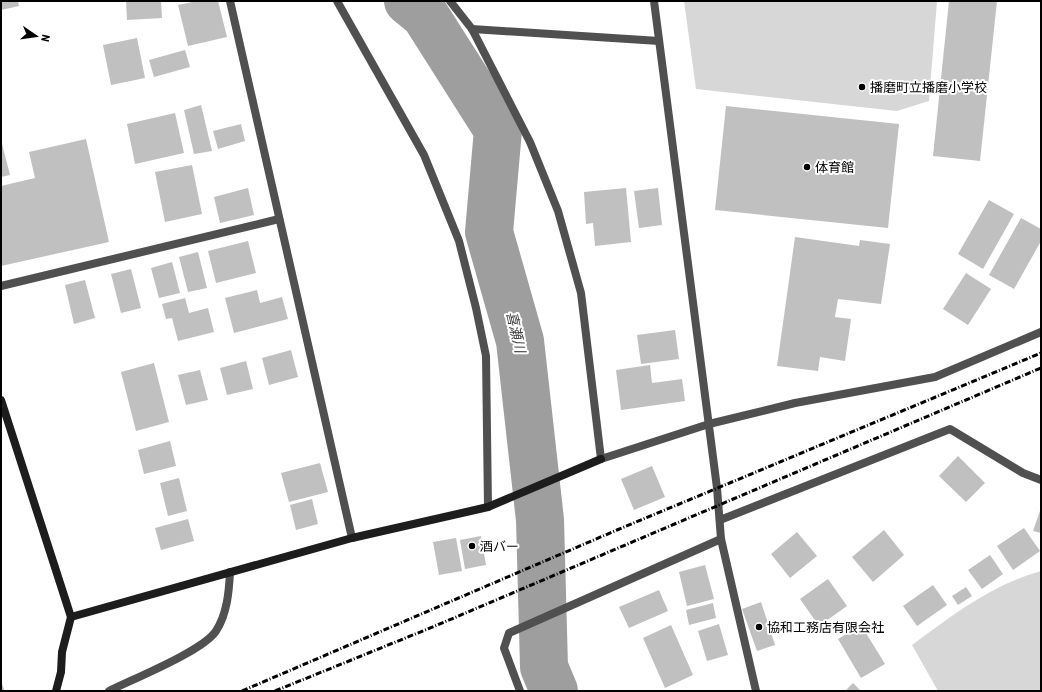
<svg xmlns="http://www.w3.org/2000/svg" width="1042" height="692" viewBox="0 0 1042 692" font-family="'Roboto Condensed','Noto Sans JP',sans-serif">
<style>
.green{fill:#d7d7d7}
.water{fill:#9e9e9e}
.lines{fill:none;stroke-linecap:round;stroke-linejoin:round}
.river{stroke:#9e9e9e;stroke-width:48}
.building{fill:#c0c0c0}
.street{stroke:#505050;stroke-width:8}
.secondary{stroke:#1d1d1d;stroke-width:8}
.rail{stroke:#000;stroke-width:3;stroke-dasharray:6 2 1 2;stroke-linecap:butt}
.poi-dot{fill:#000;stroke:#fff;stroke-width:1.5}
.labels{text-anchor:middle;stroke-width:4;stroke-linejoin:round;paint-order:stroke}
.poi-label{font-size:13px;fill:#000;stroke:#fff;text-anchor:start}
.water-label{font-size:14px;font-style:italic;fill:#3f3f3f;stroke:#fff}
</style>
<rect width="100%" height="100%" fill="#fff"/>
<g class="green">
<polygon points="684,1 937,1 929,101 897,111 696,89"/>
<path d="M1041 571V691H938L912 645C953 615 991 585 1041 571Z"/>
</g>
<polygon class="water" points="394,1 432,1 492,111 498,131 484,118"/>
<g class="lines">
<polyline class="river" points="408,1 425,15 498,130 489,232 520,341 540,520 544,667 554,691"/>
</g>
<g class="building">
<polygon points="1,1 18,1 19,6 1,10"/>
<polygon points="126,1 161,1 162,18 127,20"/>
<polygon points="197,1 218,1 227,37 188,46 178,5"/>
<polygon points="949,1 997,1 980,161 933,156"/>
<polygon points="137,38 145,78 111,85 103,45"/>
<polygon points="185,50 190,67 154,77 149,60"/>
<polygon points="201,105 212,151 194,154 184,110"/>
<polygon points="726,106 899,124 888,228 715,210"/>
<polygon points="175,113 184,153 135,164 127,124"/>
<polygon points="241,124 245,141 218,149 213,131"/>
<polygon points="86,139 109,242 1,266 1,186 35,178 29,152"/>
<polygon points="1,140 10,175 1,177"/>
<polygon points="192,165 202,214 165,222 155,172"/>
<polygon points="248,188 254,215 220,223 214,197"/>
<polygon points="626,188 631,242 595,246 593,223 586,224 584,192"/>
<polygon points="658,188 662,225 639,228 634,191"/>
<polygon points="989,200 1014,214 983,269 958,254"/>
<polygon points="1021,218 1041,229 1041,241 1014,289 989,275"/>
<polygon points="795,237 859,246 860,240 890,244 881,304 838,299 835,317 851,319 845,361 820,357 818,371 777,366"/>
<polygon points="248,241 256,273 216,283 208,251"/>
<polygon points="198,252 207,288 188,292 179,257"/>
<polygon points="172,262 180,293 159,298 151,268"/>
<polygon points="131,269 141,308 121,313 111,274"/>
<polygon points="966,273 991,289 968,325 943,309"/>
<polygon points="85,280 95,318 74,324 65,285"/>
<polygon points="257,290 260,303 282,297 288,319 234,333 225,298"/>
<polygon points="185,298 189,313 208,308 214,332 178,341 172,318 166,319 162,304"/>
<polygon points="675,330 679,359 641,364 637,335"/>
<polygon points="291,350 298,377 269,385 262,358"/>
<polygon points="246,361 253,389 227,395 220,368"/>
<polygon points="154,363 169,422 136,431 121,372"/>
<polygon points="650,365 652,383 682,379 685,401 621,410 616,370"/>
<polygon points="200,370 208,400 186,405 178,375"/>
<polygon points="170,441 176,466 144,474 138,450"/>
<polygon points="958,456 985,483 966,502 939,476"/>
<polygon points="320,463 328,492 289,502 281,473"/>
<polygon points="652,466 665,497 634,510 621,479"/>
<polygon points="179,478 187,511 168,516 160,483"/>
<polygon points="312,499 318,524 296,530 290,505"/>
<polygon points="1041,508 1041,533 1033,531"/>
<polygon points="188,519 194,541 161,550 155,528"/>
<polygon points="1024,528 1040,551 1013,570 997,546"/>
<polygon points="884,530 904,555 873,582 852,557"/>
<polygon points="797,532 817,556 790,578 771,554"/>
<polygon points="481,536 486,565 465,569 460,540"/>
<polygon points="456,538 462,571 439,575 433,542"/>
<polygon points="990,555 1003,574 982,589 968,570"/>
<polygon points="705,565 714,599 687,606 679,572"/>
<polygon points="828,579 847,606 819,626 800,599"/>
<polygon points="933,585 947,605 917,626 903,606"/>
<polygon points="966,587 972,596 958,605 952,596"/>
<polygon points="659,590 668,611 629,628 619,607"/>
<polygon points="761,602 775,645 757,651 742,609"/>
<polygon points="713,603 716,618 689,625 686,610"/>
<polygon points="719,624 728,655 707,661 698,631"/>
<polygon points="671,625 693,675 665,688 643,638"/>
<polygon points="861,625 885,664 861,678 838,639"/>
<polygon points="1,682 5,691 1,691"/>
<polygon points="853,683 861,691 845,691"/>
</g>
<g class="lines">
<g class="street">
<polyline points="230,1 352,538"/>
<polyline points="337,1 424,155 459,241 476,308 486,356 488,507"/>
<polyline points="450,1 472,29 530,142 558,211 581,293 601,459 709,424 795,403 935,377 1041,332"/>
<polyline points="654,1 717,488 721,539 756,691"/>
<polyline points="472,29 659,41"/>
<polyline points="1,286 279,219"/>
<polyline points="720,520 950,429 1023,473 1041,480"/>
<path d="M109 691C133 679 203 651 216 631 227 614 229 592 230 572"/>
<polyline points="520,691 504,648 509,633 721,539"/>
</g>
<g class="secondary">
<polyline points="1,400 71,617 62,652 61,672 56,691"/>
<polyline points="71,617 352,538 488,507 601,459"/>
</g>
<g class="rail">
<polyline points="242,691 617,530 1041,353"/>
<polyline points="275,691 435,626 1041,368"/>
</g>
</g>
<g class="poi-dot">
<circle cx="862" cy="87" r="4"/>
<circle cx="807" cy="167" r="4"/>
<circle cx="472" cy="546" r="4"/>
<circle cx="759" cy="627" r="4"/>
</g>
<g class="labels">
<g class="poi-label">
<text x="870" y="92">播磨町立播磨小学校</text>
<text x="815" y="172">体育館</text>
<text x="480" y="551">酒バー</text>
<text x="767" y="632">協和工務店有限会社</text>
</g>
<g class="water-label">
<text transform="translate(516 332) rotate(77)" y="5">喜瀬川</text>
</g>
</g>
<rect width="1042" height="692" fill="none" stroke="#000000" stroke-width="4"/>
<g transform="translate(36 36) rotate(103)" stroke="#ffffff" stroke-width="3" paint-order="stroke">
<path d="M0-3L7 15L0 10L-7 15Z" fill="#000000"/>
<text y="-6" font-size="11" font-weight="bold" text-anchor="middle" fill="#000000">N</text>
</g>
</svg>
